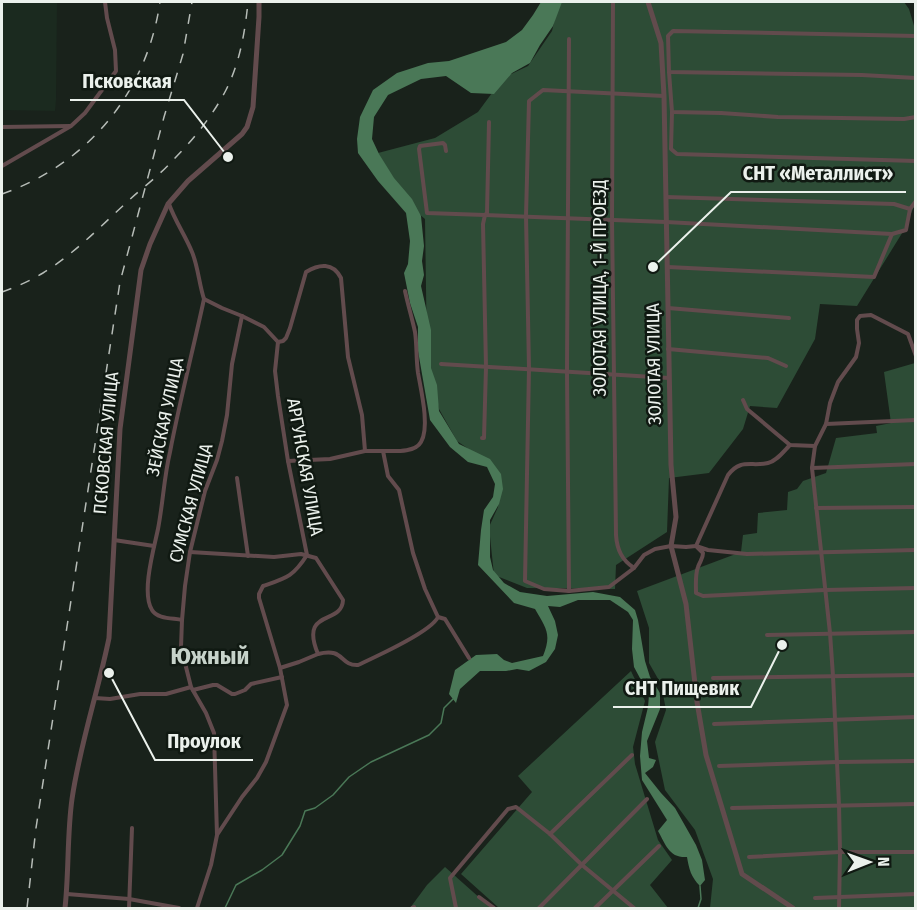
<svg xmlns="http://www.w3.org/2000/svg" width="917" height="910" viewBox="0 0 917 910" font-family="'Fira Sans Condensed',sans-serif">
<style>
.built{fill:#1b2a1f}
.green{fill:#2d4c36}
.water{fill:#4a7857}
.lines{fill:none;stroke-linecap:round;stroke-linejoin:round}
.stream{stroke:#4a7857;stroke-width:1.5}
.minor{stroke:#624b4d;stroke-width:4}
.tertiary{stroke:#624b4d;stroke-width:5}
.rail{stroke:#b6bcb7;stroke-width:1.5;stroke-dasharray:10 10;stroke-linecap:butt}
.labels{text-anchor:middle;stroke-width:5;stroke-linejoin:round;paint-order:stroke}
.street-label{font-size:18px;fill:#ebf1ec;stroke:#101912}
.district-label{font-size:24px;font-weight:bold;fill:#c7d3ca;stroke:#101912}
.leader{fill:none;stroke:#ebf1ec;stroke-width:2}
.callout-dot{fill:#ebf1ec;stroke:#101912;stroke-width:2}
.callout-label{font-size:20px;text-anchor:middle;font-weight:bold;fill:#ebf1ec;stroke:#101912;stroke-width:5;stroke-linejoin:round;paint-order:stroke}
</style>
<rect width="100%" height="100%" fill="#19221b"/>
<polygon class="built" points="2,2 57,2 56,100 55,111 2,110"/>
<g class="green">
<path d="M559 2H904L909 9 915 29V204L904 230 857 306 820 304 815 339 777 408 750 406 743 429 709 473 669 478 667 532 616 565 615 589 527 588 494 575 489 527 498 507 501 481 480 457 457 441 439 409 427 357 425 219C403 202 389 178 378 153L435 138 478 112 503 78 528 66 552 31Z"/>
<polygon points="915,363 915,908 710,908 713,879 695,830 665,790 655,742 666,710 661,684 649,663 649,628 637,591 741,552 743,535 757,533 758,513 787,510 788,492 797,489 803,481 826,473 836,438 877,433 876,426 891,423 884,372"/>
<polygon points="631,671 645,701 633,747 635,764 658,840 672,860 650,885 668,908 499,908 461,874 532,792 518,776"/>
<polygon points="445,867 491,908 410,908 427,885"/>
</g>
<path class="water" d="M541 2H562L553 26 540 45 530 63 512 73 494 94 471 93 446 76 421 79 388 95 374 117 372 139 379 154 394 178 412 199 421 216 424 246 422 261 424 275 421 286 431 330V368L437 385 439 411 459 444 490 459 501 474 503 489 499 504 490 520V557L493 570 504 583 520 592 547 596 593 592 620 597 635 610 638 620 645 661 650 677 660 693V709L647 741 649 758 656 760 653 767 645 773 661 793 675 808 696 845 702 860 705 880 700 886C691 877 689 869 687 857 669 858 666 845 658 831L667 820 642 780 640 756 642 732 648 707 649 695 634 667 632 649 633 620 628 612 610 600H578L560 607 548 606 555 621 558 635 555 649 546 662 529 671 517 669 506 671H480L460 689 456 703 449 694 455 670 476 655 497 654 504 660 512 663 543 656C552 634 546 628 535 609L514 603 478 565 481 530 484 510 493 497 495 484 487 467 468 462 450 447 430 420 418 351V327L410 303 404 273 408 264 410 241 406 213 378 181 358 153 357 139 360 117 373 90 397 73 428 63 449 61 506 42 522 30 533 15Z"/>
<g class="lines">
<g class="stream">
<polyline points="225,908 236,885 262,870 282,855 300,826 305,811 315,808 333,795 349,777 371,762 429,735 441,723 444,708 453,699"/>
<polyline points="698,908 701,899 700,886"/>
</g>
<g class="minor">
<path d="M613 2 612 220 616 535C617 550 622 560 634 568"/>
<polyline points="916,36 673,31 668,36 669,72 862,75 916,78"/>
<polyline points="569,39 567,372 569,591"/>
<polyline points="669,72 672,112 721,113 778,117 904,119 916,117"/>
<path d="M664 96 543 90 529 101 526 216 529 368 525 581 544 589 569 591 609 587 634 568 644 555 655 549 671 546 686 547 696 546 728 475C741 458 751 467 768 463 777 461 784 451 790 445"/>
<polyline points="672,112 671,149 677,154 916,161"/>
<polyline points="489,122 487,213 485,215 666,222 892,234"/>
<polyline points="2,127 70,126"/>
<polyline points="446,151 445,145 443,143 420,146 419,149 427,213 485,215 483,224 486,367 484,438 482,438"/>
<polyline points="2,166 71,126 85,113 116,71 115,50 107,18 105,2"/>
<polyline points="666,197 894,204 910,209"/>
<path d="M169 204C175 221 185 235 192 252 198 266 199 284 204 299 193 350 180 400 170 452 164 477 163 503 158 529 154 548 141 593 152 610 157 619 173 618 182 620"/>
<polyline points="668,267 874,277 892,234 906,230 910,209 916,201"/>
<polyline points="204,299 222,308 242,316 264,327 278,342"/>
<polyline points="668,308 789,318"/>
<path d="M278 342 283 341 286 338 290 328 306 272C319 264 333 262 341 278L348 357 362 415 365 451"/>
<polyline points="668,349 768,358 786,366"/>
<polyline points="441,364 669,378"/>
<polyline points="743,400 747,409 790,445 815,446"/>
<polyline points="826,424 916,420"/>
<path d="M383 451C394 451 415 453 421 442 430 427 421 390 418 373 416 359 417 345 415 332 412 318 408 305 405 291"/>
<polyline points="288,461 330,459 365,451 383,451 388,476 399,490 413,553 425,589 438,617 445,619 469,658"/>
<polyline points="812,468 916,464"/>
<polyline points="237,478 248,556"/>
<polyline points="816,508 916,507"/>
<polyline points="114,540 154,546"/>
<path d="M916 550 747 554 708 550 696 546 703 553C703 559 700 561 698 567 695 575 696 584 696 593L703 596 825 590 916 588"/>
<path d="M190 552 274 557 301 554 316 558 343 600C342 626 299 608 318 654 345 647 339 666 358 665 375 657 431 632 438 617"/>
<polyline points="767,635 916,632"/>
<polyline points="280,668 299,662 318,654"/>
<polyline points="713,678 916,675"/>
<polyline points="193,690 213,685 217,685 232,694 235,694 245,690 251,684 282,677"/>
<polyline points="95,698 110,699 140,694 166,694 191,687"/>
<polyline points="714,724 916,717"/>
<polyline points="719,766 838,762 916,761"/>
<polyline points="732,808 916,804"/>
<polyline points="550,834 632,755"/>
<path d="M217 835 242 797 257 778 266 762 287 705 280 668 259 598V594L263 586C286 578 293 577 307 555L288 461 278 396 275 371 278 342"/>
<polyline points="749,857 840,852 916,852"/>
<polyline points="67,894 129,899 179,908"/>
<polyline points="479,897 494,908"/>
<polyline points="815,898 916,894"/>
<polyline points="129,908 132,828"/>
<polyline points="197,908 211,865 217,835 214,733 206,713 191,687 181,647 182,620 185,586 190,552 205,491 217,460 222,441 227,415 232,364 242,316"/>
<polyline points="412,908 414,907"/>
<polyline points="456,908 450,878 508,809 516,807 550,834 582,865 634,908"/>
<polyline points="539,908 647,799"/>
<polyline points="595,908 659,846"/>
<polyline points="839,908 840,852 839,805 833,676 830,633 812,468 815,446 826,424 830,403 838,382 856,357 859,343 857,329 857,320 860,316 871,315 908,334 916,356"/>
</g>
<g class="tertiary">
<polyline points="648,2 661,43 664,96 671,465 676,517 671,546 686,604 697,702 706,755 742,874 793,908"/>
<path d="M65 908C69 872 67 835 72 799 80 744 98 692 109 638L120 429 141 270 150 244 168 204 188 181 242 134 247 127 253 107 259 17V2"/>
</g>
<g class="rail">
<path d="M2 194C88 164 147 92 160 2"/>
<path d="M2 292C16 287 30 281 43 273 74 254 100 227 127 202 142 188 160 175 174 159 194 139 213 115 226 90 240 62 245 32 248 2"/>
<polyline points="27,908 36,828 120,282 164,117 183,54 192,2"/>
</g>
</g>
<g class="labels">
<g class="street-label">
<text transform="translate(600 288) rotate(-90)" y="6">ЗОЛОТАЯ УЛИЦА, 1-Й ПРОЕЗД</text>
<text transform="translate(654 364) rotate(-91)" y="6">ЗОЛОТАЯ УЛИЦА</text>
<text transform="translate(165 417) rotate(-78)" y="6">ЗЕЙСКАЯ УЛИЦА</text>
<text transform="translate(106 443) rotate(-85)" y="6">ПСКОВСКАЯ УЛИЦА</text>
<text transform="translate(305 467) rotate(80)" y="6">АРГУНСКАЯ УЛИЦА</text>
<text transform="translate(191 503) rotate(-75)" y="6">СУМСКАЯ УЛИЦА</text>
</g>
<g class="district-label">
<text x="210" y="664">Южный</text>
</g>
</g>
<path class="leader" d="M228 157L184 100H70M653 267L731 192H906M782 645L751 707H613M109 673L155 760H253"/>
<g class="callout-dot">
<circle cx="228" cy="157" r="6"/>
<circle cx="653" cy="267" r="6"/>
<circle cx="782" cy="645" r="6"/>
<circle cx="109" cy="673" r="6"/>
</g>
<g class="callout-label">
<text x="127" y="88">Псковская</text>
<text x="818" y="180">СНТ «Металлист»</text>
<text x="682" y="695">СНТ Пищевик</text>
<text x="204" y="748">Проулок</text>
</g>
<rect width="917" height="910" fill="none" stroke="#ebf1ec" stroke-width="6"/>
<g transform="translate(869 862) rotate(89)" stroke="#101912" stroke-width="4.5" paint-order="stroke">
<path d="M0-4.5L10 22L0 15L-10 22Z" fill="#ebf1ec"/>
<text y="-9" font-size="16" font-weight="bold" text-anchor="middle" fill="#ebf1ec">N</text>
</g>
</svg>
